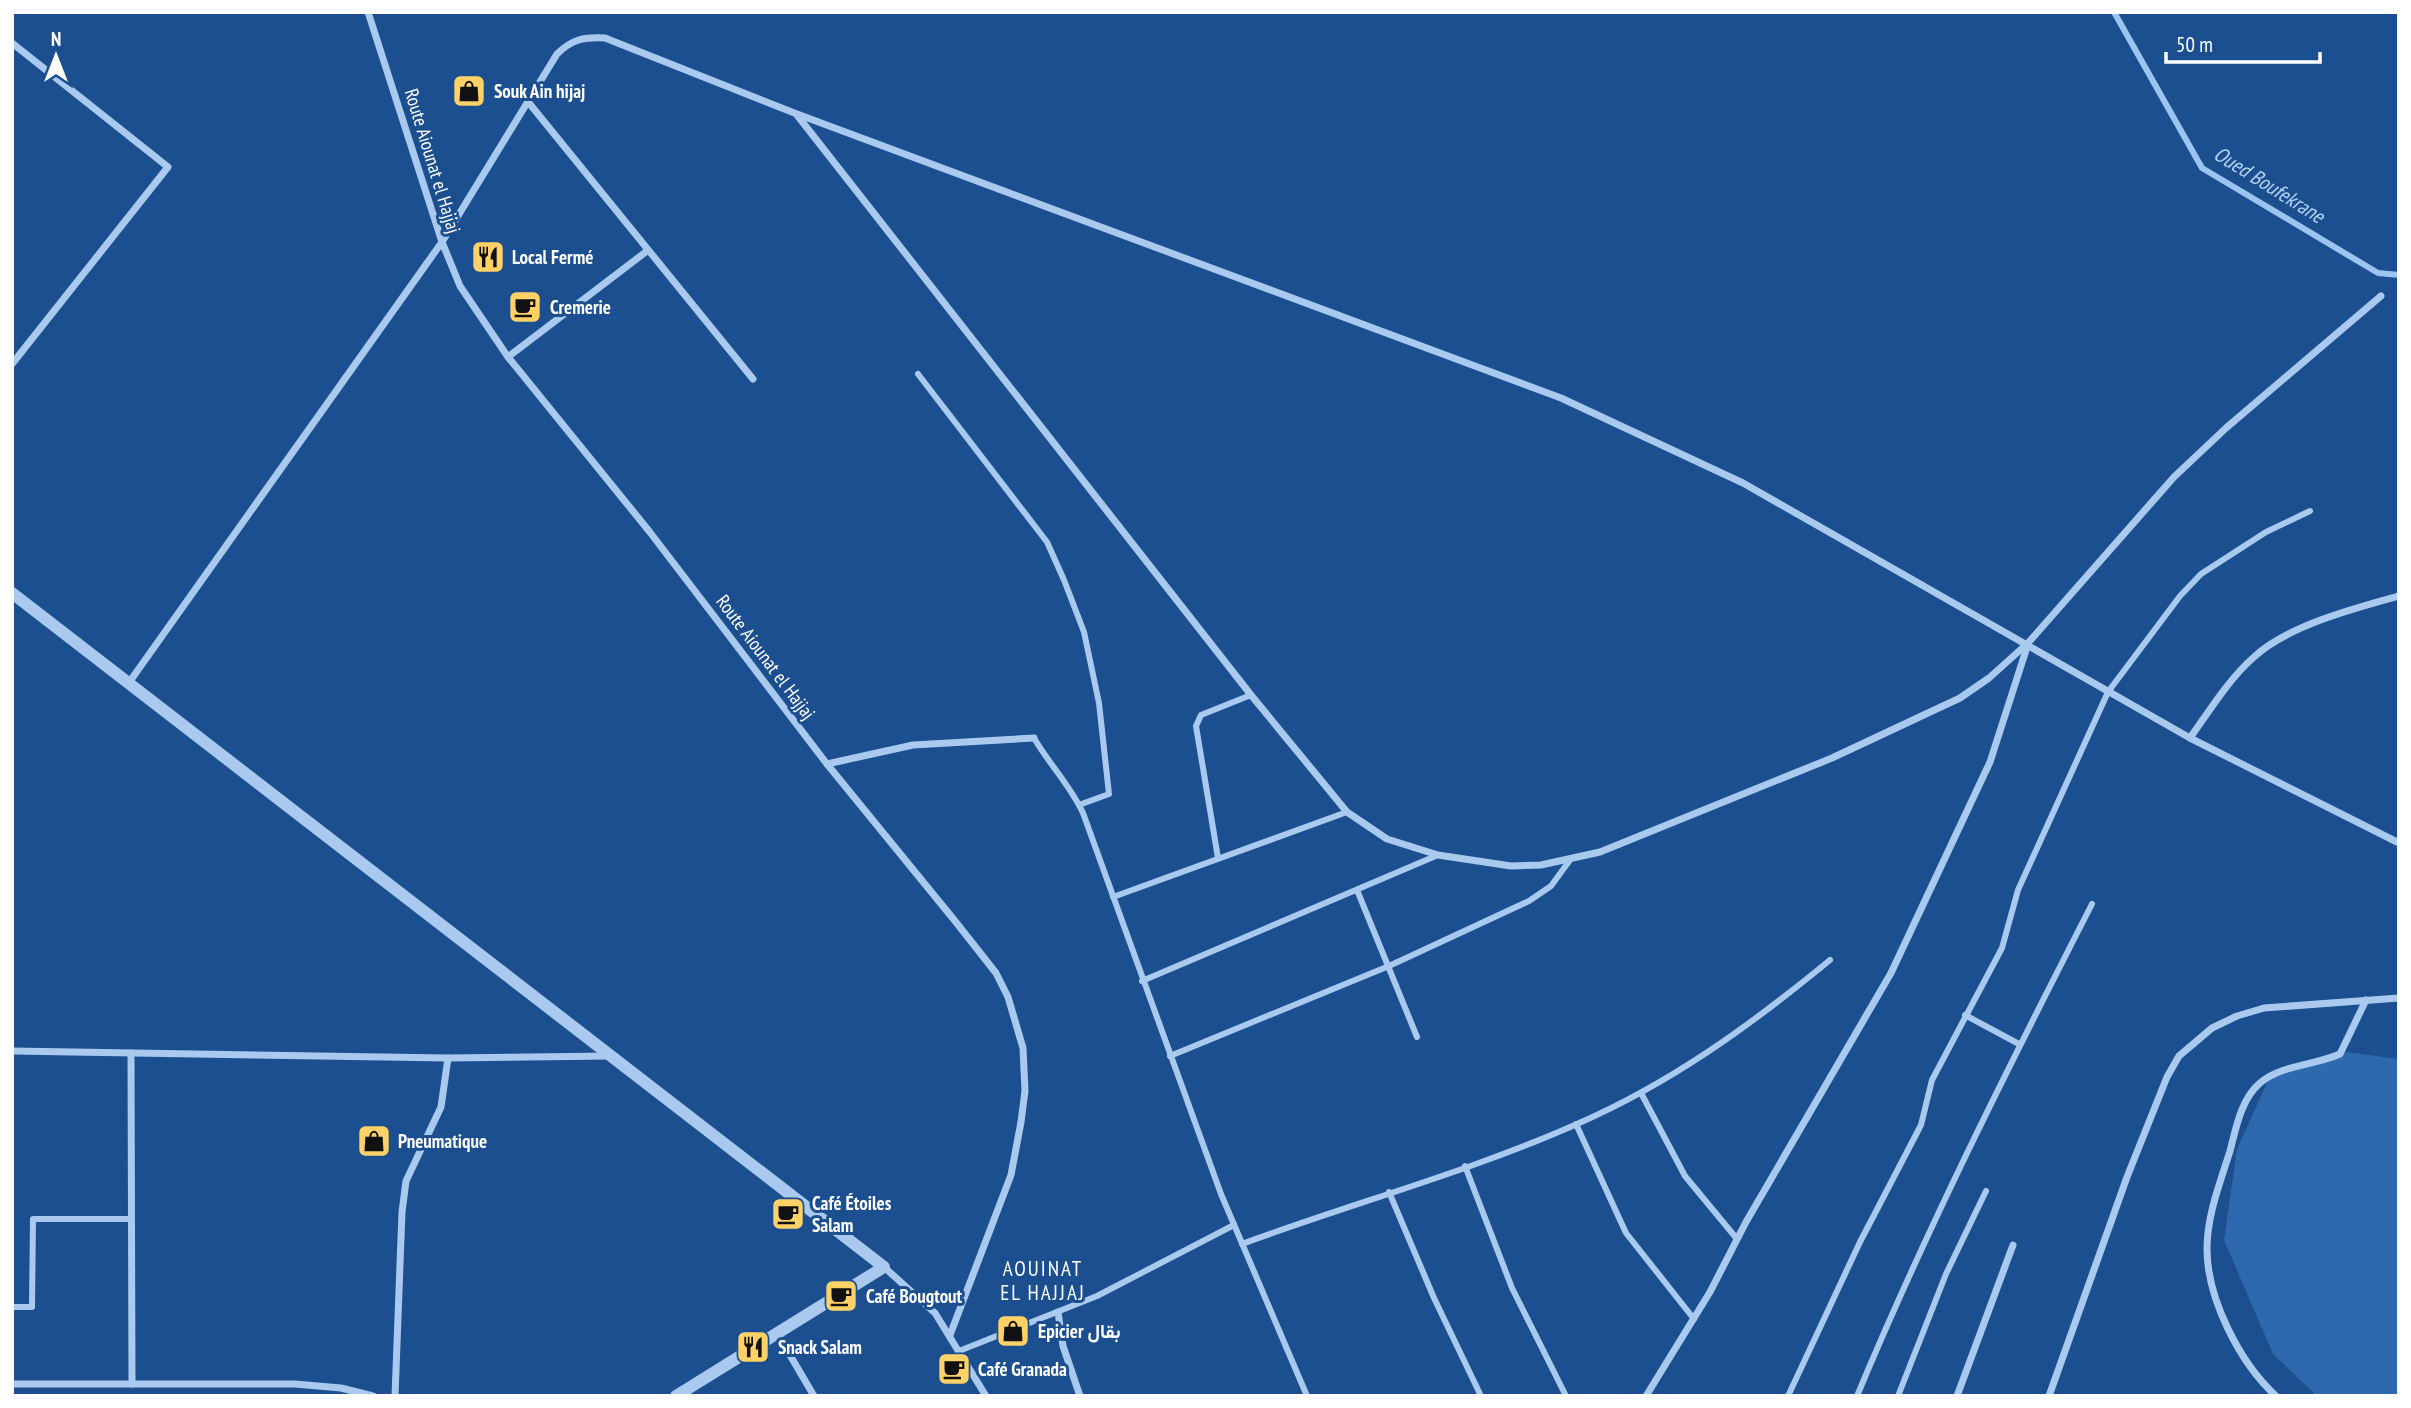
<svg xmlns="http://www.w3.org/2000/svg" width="2411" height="1408" viewBox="0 0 2411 1408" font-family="'PT Sans Narrow',Vazirmatn,sans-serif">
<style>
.green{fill:#2e69ad}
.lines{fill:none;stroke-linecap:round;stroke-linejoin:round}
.stream{stroke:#9cc4f0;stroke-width:6}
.pedestrian{stroke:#a9c9ee;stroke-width:6}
.minor{stroke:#a9c9ee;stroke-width:7}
.tertiary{stroke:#a9c9ee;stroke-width:12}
.labels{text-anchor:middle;stroke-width:6;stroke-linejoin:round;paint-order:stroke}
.poi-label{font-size:19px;font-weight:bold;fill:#fff;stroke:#1b4f8f;text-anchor:start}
.street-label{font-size:19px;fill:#fff;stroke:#1b4f8f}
.water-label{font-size:21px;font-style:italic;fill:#b5d3f5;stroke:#1b4f8f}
.neighbourhood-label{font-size:21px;letter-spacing:2px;fill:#fff;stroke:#1b4f8f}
</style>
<rect width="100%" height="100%" fill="#1b4f8f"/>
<polygon class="green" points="2338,1051 2399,1059 2399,1396 2317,1396 2273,1354 2224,1240 2237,1149 2271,1074"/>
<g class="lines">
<polyline class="stream" points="2114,12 2202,168 2378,273 2399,275"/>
<g class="pedestrian">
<polyline points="918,374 1047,542 1064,580 1084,632 1099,703 1109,794 1079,805"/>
<path d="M1034 738C1049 764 1070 785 1083 813L1221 1194 1307 1396"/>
<polyline points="1218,858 1196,726 1201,715 1251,695"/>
<polyline points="1357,890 1417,1037"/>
<polyline points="1113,897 1347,812"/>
<polyline points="1142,981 1438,855"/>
<polyline points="1965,1015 2019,1044"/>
<polyline points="1170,1056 1389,966 1529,901 1551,886 1570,860"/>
<polyline points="1641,1093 1685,1176 1737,1239"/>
<polyline points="1576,1124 1626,1233 1694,1319"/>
<polyline points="1465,1166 1512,1288 1566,1396"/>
<polyline points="1389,1192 1434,1298 1481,1396"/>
<path d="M1242 1244C1353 1203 1469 1172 1577 1124 1671 1083 1751 1025 1830 960"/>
<polyline points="12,1307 32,1307 33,1219 131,1219"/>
<polyline points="959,1351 1097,1296 1234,1225"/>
<polyline points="1788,1396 1860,1242 1921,1125 1932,1080 2002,948 2018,890 2108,692 2180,596 2201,574 2266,532 2310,511"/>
<path d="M1857 1396C1927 1228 2009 1066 2092 904"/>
<polyline points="1898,1396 1946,1274 1986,1191"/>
</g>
<g class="minor">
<polyline points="368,12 442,242 460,286 508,357 649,531 827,764 955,921 996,973 1008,997 1023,1048 1025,1091 1021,1122 1011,1175 950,1335"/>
<polyline points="12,43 168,167 12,364"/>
<polyline points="529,103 753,379"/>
<polyline points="797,115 1251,695 1347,812 1387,839 1438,855 1511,866 1541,865 1600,852 1832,758 1960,698 1989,678 2028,643 2174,477 2226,428 2381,296"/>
<polyline points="508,357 647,251"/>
<path d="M128 684 442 242 557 54C572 39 584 37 605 38L797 114 1561 398 1743 483 2190 738 2399 843"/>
<path d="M2190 738C2210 710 2228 680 2254 657 2287 626 2355 608 2399 596"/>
<polyline points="827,764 913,745 1034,738"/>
<polyline points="12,1051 448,1058 610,1056"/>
<polyline points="131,1053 132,1384"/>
<polyline points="884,1267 935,1313 986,1396"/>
<polyline points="1058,1312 1063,1346 1080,1396"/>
<polyline points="777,1333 814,1396"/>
<polyline points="12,1384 295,1384 341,1388 373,1396"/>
<polyline points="395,1396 402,1212 406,1181 441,1107 448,1058"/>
<polyline points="1646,1396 1710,1292 1746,1222 1891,973 1990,762 2028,644"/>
<polyline points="1957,1396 2013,1245"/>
<polyline points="2049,1396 2127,1177 2167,1077 2179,1056 2212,1028 2237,1016 2264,1008 2399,998"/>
<path d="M2276 1396C2240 1363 2207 1299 2207 1249 2207 1215 2220 1183 2230 1151 2236 1128 2241 1099 2260 1083 2280 1065 2316 1065 2340 1054L2366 1000"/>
</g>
<polyline class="tertiary" points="12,593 884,1267 676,1396"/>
</g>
<defs>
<symbol id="shop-square" viewBox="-11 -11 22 22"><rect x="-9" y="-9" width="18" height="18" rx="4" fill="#ffd166" stroke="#1b4f8f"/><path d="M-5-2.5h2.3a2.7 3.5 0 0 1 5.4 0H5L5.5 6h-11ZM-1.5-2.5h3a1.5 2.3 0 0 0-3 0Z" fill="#111"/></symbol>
<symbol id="restaurant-square" viewBox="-11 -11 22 22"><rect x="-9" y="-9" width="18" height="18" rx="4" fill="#ffd166" stroke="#1b4f8f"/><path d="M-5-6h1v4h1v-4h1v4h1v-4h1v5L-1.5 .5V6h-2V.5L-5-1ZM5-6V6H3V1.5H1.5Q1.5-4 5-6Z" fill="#111"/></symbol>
<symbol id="cafe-square" viewBox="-11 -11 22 22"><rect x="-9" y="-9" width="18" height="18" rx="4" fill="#ffd166" stroke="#1b4f8f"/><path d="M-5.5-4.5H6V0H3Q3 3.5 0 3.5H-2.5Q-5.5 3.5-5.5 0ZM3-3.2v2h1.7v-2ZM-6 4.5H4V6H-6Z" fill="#111"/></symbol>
</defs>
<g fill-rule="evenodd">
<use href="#shop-square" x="450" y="72" width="38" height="38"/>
<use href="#restaurant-square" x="469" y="238" width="38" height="38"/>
<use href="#cafe-square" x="506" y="288" width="38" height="38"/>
<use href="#shop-square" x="355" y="1122" width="38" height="38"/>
<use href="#cafe-square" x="769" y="1195" width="38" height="38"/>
<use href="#cafe-square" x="822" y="1277" width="38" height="38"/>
<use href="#shop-square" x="994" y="1312" width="38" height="38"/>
<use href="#restaurant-square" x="734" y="1328" width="38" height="38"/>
<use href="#cafe-square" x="935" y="1350" width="38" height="38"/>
</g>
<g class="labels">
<g class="poi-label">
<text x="494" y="98">Souk Ain hijaj</text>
<text x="512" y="264">Local Fermé</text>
<text x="550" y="314">Cremerie</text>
<text x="398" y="1148">Pneumatique</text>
<text x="812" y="1210">Café Étoiles<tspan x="812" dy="22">Salam</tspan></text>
<text x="866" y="1303">Café Bougtout</text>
<text x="1038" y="1338">Epicier بقال</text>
<text x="778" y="1354">Snack Salam</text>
<text x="978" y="1376">Café Granada</text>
</g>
<g class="street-label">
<text transform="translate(433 161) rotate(73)" y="7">Route Aiounat el Hajjaj</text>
<text transform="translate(766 657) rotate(53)" y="7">Route Aiounat el Hajjaj</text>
</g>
<g class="water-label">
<text transform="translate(2269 185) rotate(32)" y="7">Oued Boufekrane</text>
</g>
<g class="neighbourhood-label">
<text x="1043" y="1276">AOUINAT<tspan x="1043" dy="24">EL HAJJAJ</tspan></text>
</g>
</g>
<rect width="2411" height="1408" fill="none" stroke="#ffffff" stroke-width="28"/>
<g transform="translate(56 56)" stroke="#1b4f8f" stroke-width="5" paint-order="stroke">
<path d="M0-5L12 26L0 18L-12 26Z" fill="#ffffff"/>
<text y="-10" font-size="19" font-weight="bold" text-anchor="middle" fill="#ffffff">N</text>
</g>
<path d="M2166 52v10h154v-10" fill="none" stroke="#ffffff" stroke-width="3.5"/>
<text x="2176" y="52" font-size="21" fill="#ffffff" stroke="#1b4f8f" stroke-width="5" paint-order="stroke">50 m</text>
</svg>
